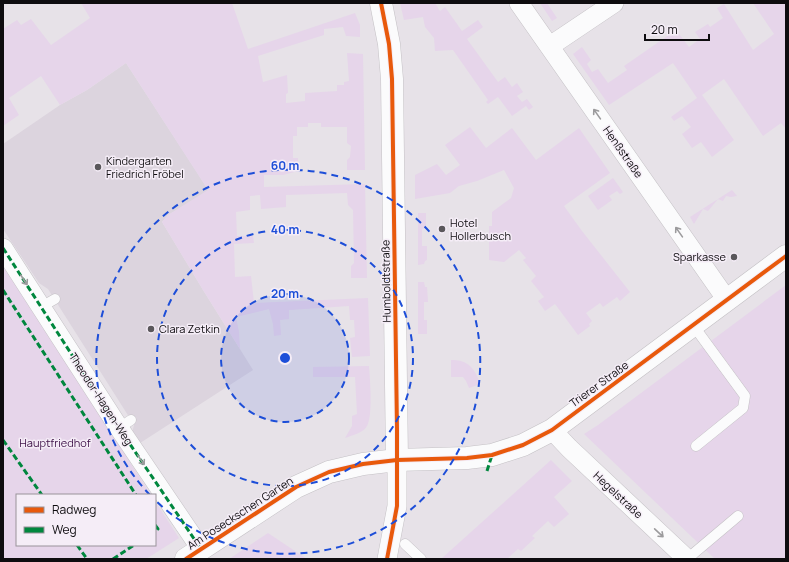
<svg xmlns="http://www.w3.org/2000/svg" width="789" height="562" viewBox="0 0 789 562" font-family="Manrope,sans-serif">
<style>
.built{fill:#dcd4de}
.green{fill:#e6d5ea}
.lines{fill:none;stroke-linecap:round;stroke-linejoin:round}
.service-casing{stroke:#c4c1c5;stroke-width:11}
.minor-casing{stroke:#c4c1c5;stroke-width:20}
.tertiary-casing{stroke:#c4c1c5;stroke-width:23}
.service{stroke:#fbfbfc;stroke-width:10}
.minor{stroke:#fbfbfc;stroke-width:19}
.tertiary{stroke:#fbfbfc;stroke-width:22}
.quiet{stroke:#00873e;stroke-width:3;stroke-dasharray:6 3;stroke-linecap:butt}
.cycleway-casing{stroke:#f5edf7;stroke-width:6}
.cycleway{stroke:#e8590c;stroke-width:4}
.oneway{stroke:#9c9b9d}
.ring{fill:none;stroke:#1d4ed8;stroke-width:2;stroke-dasharray:7 5}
.poi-dot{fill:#5a575b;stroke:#f5edf7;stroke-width:1.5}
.labels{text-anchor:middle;stroke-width:3;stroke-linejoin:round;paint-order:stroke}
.street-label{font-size:11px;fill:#0e0c0f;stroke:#f5edf7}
.poi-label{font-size:11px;fill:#0e0c0f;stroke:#f5edf7;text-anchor:start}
.park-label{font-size:11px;fill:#3e1248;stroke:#f5edf7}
.centre{fill:#1d4ed8;stroke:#f5edf7;stroke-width:2}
.ring-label{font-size:12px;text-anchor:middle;font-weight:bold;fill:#1d4ed8;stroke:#f5edf7;stroke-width:3;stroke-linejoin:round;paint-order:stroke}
</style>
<rect width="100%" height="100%" fill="#e7e2e8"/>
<polygon class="built" points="126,63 209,191 168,215 162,222 203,290 253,370 137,445 131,437 134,425 131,420 48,289 39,283 3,229 3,144 60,105 87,90"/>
<g class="green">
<polygon points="81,3 232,3 248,49 355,13 360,25 360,37 346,36 343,27 324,29 324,35 258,56 263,82 287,75 288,93 286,94 286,103 305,101 305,93 337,91 337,85 344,85 344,82 349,81 347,53 363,54 365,170 347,170 347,160 350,157 351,146 347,143 347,127 321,127 321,123 308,123 308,127 297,127 297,136 293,136 293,158 298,158 298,171 283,175 264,175 264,187 365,184 367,278 351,278 351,266 354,263 353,210 348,205 347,193 286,195 286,207 261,209 260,195 250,196 250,210 236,212 237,236 253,236 254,243 234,244 235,277 251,276 254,303 368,298 370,356 352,357 350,338 355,337 354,320 350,320 349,306 289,310 289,319 280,320 281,335 274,336 273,324 269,309 236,317 239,332 240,349 203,290 162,222 168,215 208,190 126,63 87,90 60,105 41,76 9,98 19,115 3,126 3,29 17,20 21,25 31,19 51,45 90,18"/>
<polygon points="400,3 435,3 440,11 445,7 462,31 478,20 483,27 467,39 498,82 505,77 512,87 517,83 523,92 517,96 522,102 527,99 533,107 529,110 526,106 512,116 498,97 488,104 486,102 488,100 453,50 435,51 434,38 425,27 423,17 404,20"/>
<polygon points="540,3 547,3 557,18 552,21"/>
<polygon points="753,3 786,3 786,129 781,123 763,136 724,79 702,95 734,140 712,157 701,142 692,148 682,134 691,127 682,116 674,121 671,117 697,98 673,63 609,105 573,54 582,47 591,60 587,64 592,72 598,69 608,83 627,70 624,66 676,30 689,47 700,39 695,32 708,24 710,27 723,18 717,8 724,4 753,50 774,34"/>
<polygon points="470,127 486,148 512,128 536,160 579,128 610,173 564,206 582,231 630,292 620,301 617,297 603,307 600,303 586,313 592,321 589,324 590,326 578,335 555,304 545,311 538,301 544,297 531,281 536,276 523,260 526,258 519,250 504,262 489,260 489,226 492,226 492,212 511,198 514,188 504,170 477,181 459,186 450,193 415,199 415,175 437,164 446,175 460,165 445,145"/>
<polygon points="613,178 623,192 620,194 617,191 609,196 612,200 598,210 588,196"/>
<polygon points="732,190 737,196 731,197 726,196 723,201 718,199 708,211 703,209 694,224 690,217"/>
<polygon points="418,213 426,213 426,228 422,229 422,246 427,246 427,260 425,261 424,264 418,265"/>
<polygon points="3,266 151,495 17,495 17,545 155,545 155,501 179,538 146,559 3,559"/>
<polygon points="418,282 424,282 425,287 427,287 428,302 424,302 424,320 427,320 427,334 418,334"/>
<polygon points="786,285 786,559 715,559 584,434 598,425"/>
<path d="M451 360C454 360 458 360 461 361 472 364 477 374 480 384L469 388 466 381 463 377H451Z"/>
<path d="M369 366C370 379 373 416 367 426 363 433 353 435 345 438L352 426V416L357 414 355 377H313V367Z"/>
<polygon points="551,460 572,481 554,497 569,514 554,527 548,521 532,536 535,538 521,551 518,549 507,559 441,559"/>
<polygon points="268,533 307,559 229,559"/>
</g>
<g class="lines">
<defs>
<g id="service">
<polyline points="41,307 55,299"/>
<polyline points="693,325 745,396 743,408 696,446"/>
<polyline points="119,428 131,420"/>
<polyline points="405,544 421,559"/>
<polyline points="687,559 738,516"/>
</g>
<g id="minor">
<polyline points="519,3 727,300"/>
<polyline points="550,46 614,3"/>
<polyline points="3,248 119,428 201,549"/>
<polyline points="552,430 569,448 687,559"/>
<polyline points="387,559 397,506 397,460"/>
</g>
<g id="tertiary">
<polyline points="381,3 389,44 392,79 397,460"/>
<polyline points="186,559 296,487 329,472 363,464 397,460 467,458 492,455 523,445 552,430 786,256"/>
</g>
</defs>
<use href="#service" class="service-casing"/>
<use href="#minor" class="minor-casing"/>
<use href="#tertiary" class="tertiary-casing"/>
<use href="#service" class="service"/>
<use href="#minor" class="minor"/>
<use href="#tertiary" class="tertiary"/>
<g class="quiet">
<polyline points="3,248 119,428 201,549"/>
<polyline points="3,290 136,495"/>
<polyline points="3,440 42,495"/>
<polyline points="487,471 492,455"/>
<polyline points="155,525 158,529 155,531"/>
<polyline points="77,545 87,559"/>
<polyline points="113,559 134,545"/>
</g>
<defs>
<g id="cycleway">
<polyline points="381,3 389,44 392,79 397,429 397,506 387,559"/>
<polyline points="186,559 296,487 329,472 363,464 397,460 467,458 492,455 523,445 552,430 786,256"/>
</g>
</defs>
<use href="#cycleway" class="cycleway-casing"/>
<use href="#cycleway" class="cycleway"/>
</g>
<defs><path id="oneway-shaft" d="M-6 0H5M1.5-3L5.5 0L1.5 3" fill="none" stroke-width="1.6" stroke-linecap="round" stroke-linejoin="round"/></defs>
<g class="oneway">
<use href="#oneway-shaft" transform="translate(597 114) rotate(-125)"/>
<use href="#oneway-shaft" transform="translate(679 232) rotate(-125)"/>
<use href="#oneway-shaft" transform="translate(24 280) rotate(57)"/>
<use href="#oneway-shaft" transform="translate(141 460) rotate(56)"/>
<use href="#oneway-shaft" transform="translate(659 533) rotate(43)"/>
</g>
<circle cx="285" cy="358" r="64" fill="#1d4ed8" fill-opacity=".12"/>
<g class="ring">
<circle cx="285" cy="358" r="64"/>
<circle cx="285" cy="358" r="128"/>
<path d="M150 495A192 192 0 1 1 155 500"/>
</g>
<g class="poi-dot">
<circle cx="98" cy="167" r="4"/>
<circle cx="442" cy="229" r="4"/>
<circle cx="734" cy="257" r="4"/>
<circle cx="151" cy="329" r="4"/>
</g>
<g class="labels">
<g class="street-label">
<text transform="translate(623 152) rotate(55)" y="4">Henßstraße</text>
<text transform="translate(386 281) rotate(-91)" y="4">Humboldtstraße</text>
<text transform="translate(599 384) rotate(-36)" y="4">Trierer Straße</text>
<text transform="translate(101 399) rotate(57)" y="4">Theodor-Hagen-Weg</text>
<text transform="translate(618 495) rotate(43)" y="4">Hegelstraße</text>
<text transform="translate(240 513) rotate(-33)" y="4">Am Poseckschen Garten</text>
</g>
<g class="poi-label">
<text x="106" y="165">Kindergarten<tspan x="106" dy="13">Friedrich Fröbel</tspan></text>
<text x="450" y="227">Hotel<tspan x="450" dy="13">Hollerbusch</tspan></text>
<text x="726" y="261" text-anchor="end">Sparkasse</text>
<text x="159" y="333">Clara Zetkin</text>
</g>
<g class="park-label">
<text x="55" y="447">Hauptfriedhof</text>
</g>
</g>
<circle cx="285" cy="358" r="6" class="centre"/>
<g class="ring-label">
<text x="285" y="170">60 m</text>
<text x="285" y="234">40 m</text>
<text x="285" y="298">20 m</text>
</g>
<rect width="789" height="562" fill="none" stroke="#0e0c0f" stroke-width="8"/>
<rect x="16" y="494" width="140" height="52" fill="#f5edf7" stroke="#99939a"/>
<rect x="24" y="507" width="20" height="6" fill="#e8590c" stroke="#99939a"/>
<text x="52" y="514" font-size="12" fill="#0e0c0f">Radweg</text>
<rect x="24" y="527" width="20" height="6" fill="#00873e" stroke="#99939a"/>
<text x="52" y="534" font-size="12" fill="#0e0c0f">Weg</text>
<path d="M645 34v6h64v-6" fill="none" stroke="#0e0c0f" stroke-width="2"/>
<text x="651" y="34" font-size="12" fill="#0e0c0f" stroke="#f5edf7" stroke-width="3" paint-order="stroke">20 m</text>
</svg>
